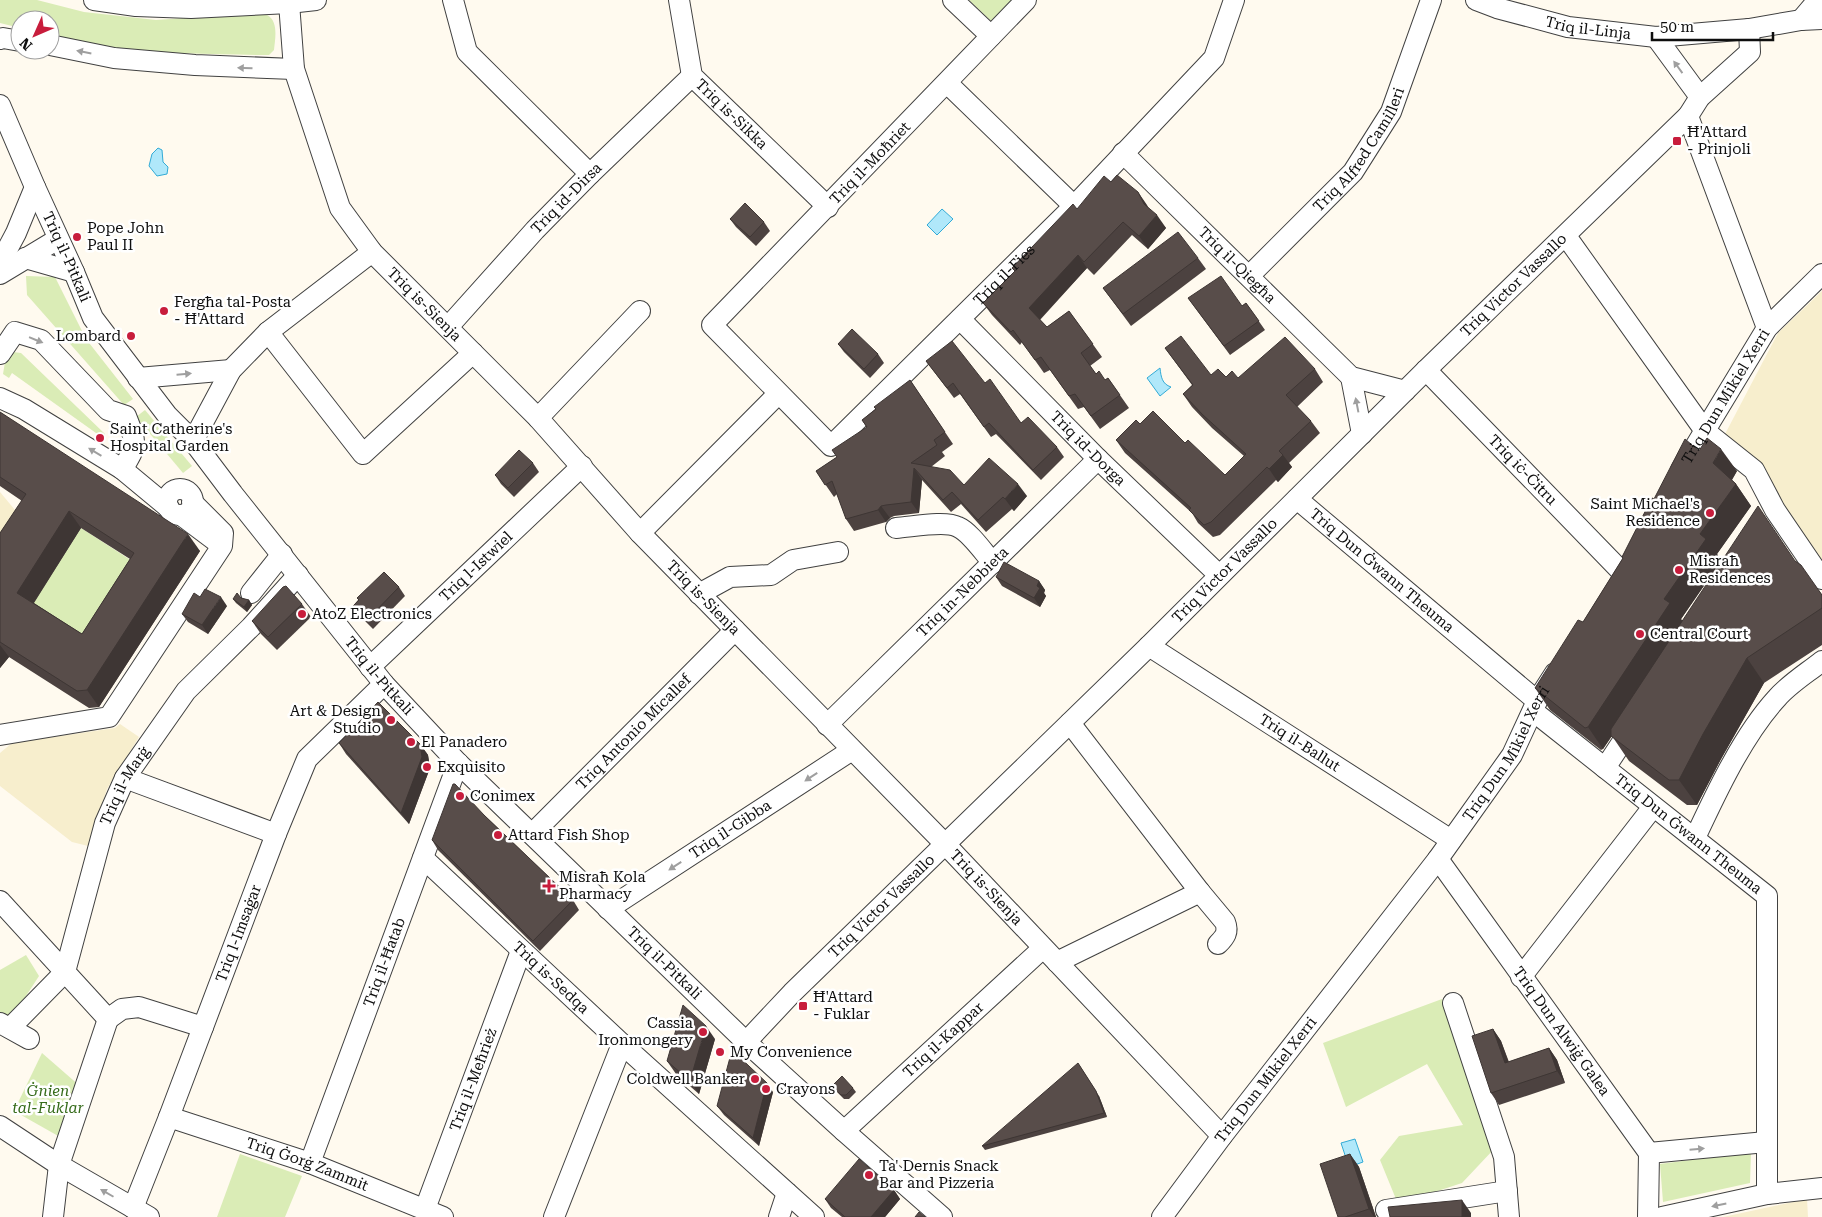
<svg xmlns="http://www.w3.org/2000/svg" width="1822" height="1217" viewBox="0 0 1822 1217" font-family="'Roboto Serif',serif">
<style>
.farmland{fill:#f7eecd}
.green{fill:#daecb6}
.water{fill:#b0e8fa;stroke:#33abd6}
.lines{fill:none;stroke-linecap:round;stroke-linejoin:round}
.minor-casing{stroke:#414141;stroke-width:22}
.minor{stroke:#fff;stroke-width:20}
.wall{fill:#4c4240;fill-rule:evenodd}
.shaded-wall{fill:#3e3634}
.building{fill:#584d4a;stroke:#3e3634;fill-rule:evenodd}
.oneway{fill:#9f9f9f}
.poi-dot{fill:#c81d3c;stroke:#fff;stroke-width:2}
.labels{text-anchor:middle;stroke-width:5;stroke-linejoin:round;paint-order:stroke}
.street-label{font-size:15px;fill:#0e0e0e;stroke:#fff}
.poi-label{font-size:15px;fill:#0e0e0e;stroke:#fff;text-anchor:start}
.park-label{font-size:15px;font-style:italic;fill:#356b1a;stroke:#fff}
</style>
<rect width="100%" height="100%" fill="#fffaef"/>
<g class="farmland">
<polygon points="1822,291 1822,564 1724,436 1778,333"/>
<polygon points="0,492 15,510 14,526 0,548"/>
<polygon points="120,724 139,737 107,789 88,846 72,842 0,786 0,753 12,743 115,728"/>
<polygon points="1807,1199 1808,1217 1723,1217"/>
</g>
<g class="green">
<path d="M0 0H37L84 12 156 20 255 13C258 14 264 14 267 15 279 21 275 40 274 50L269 55H260C211 54 162 54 114 48 92 45 71 40 50 35V20H20V28L0 23Z"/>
<polygon points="969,0 1012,0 991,21"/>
<polygon points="26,276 55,277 86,339 133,399 124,405 27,295"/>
<polygon points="13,352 21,353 105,434 105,437 103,438 12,373 9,378 3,374 5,362"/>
<polygon points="145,410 192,466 183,473 136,417"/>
<polygon points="81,528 146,570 94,651 29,609"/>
<polygon points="26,955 39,976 11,1019 0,1013 0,970"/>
<polygon points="1442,999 1494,1149 1462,1183 1398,1204 1380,1160 1399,1136 1463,1125 1427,1064 1346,1107 1323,1043"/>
<polygon points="42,1053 81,1087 60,1137 14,1111"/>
<polygon points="1751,1152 1750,1183 1663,1202 1660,1164"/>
<polygon points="240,1154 302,1176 285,1217 217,1217"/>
</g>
<g class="water">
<polygon points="158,148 162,150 163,162 168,167 167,174 157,176 149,166 152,154"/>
<polygon points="942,209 953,219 937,235 927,225"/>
<path d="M1160 368C1161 377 1162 384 1171 387L1160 396 1147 378Z"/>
<polygon points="1355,1139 1363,1162 1349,1167 1341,1143"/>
</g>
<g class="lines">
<defs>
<g id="minor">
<polyline points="94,0 136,6 191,8 289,3 316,0"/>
<polyline points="453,0 467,52 590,174"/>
<path id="s1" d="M679 0 692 76 828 207"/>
<polyline points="953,0 991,36"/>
<path id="s2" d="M1026 0 712 325 831 446 1074 206 1214 58 1234 0"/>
<path id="s3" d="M1476 0 1497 8 1568 27 1656 37 1749 29 1801 20 1822 19"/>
<path id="s4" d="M289 3 294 69 340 208 372 252 538 418 640 533 946 845 1222 1136"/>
<polyline points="1801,20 1818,0"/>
<polyline points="1656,37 1700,97"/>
<polyline points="0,39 3,38 20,41"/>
<polyline points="50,45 114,58 195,65 294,69"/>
<polyline points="947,83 1074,206"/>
<path id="s5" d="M0 105 35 187 74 272 93 318 167 415 193 441 233 494 384 684 458 763 746 1042 844 1131 942 1217"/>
<polyline points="1688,116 1767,328"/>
<path id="s6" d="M1123 153 1351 377 1405 391"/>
<polyline points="1566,236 1705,431 1754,470 1775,510 1822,579"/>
<polyline points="25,258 74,272"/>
<polyline points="0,263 16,233 35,187"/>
<polyline points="0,274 58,239"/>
<path id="s7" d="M1249 276 1353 172 1391 112 1431 0"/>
<path id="s8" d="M960 319 1098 459 1219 575"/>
<path id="s9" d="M448 327 535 230 590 174 692 76"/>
<polyline points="268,332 363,454 473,353"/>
<path d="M0 354 15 332 41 340 108 410 126 416C136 442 139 445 122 469L24 409 0 398"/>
<path id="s10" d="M1426 370 1619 569"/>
<polyline points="1351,377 1362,434"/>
<polyline points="138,378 231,370"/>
<polyline points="538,418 640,311"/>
<polyline points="193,441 231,370 268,332 372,252"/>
<polyline points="122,469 169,508"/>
<path id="s11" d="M1681 470 1767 328 1822 274"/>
<circle cx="180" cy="502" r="13"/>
<path id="s12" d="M1297 499 1537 701"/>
<polyline points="181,515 221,545"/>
<path d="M896 528C912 527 945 520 958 527 970 532 984 553 993 563"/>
<polyline points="640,533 778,394"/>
<polyline points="251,593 282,554"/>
<polyline points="699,594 730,577 771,575 793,560 838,552"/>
<path id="s13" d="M1149 646 1451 840"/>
<path id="s14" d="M370 667 582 466"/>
<path id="s15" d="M1533 711 1767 896V1194"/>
<path id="s16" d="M827 725 1098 459"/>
<polyline points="0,735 109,717 222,546 223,533 192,502"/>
<polyline points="1605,768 1634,724"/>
<polyline points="125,778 276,834"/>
<path id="s17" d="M532 834 735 630"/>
<path d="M1695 838C1716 793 1743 735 1777 698 1789 684 1807 673 1822 661"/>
<path id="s18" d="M423 858 622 1044 814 1217"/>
<path id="s19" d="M1438 859 1649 1153 1648 1217"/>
<path d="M1200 892 1225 922C1229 932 1225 937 1218 944"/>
<polyline points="0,901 108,1019 122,1009 139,1007 203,1027"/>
<path id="s20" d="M608 909 852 750"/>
<polyline points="1057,962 1200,892 1070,723"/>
<polyline points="1521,977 1653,807"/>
<polyline points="1453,1003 1504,1157 1509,1217"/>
<polyline points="0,1023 29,1039"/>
<path id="s21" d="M10 1028 65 972 105 823 125 778 186 691 251 627 298 575"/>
<path id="s22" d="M746 1042 792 993 1149 646 1426 370 1688 116 1700 97 1750 52 1749 29"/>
<path id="s23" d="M169 1117 310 1163 443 1217"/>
<polyline points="0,1126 59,1165 149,1217"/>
<path id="s24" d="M844 1131 1043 948"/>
<polyline points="1649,1153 1766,1142"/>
<path id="s25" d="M310 1163 458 763"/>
<path id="s26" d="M133 1208 169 1117 276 834 307 759 384 684"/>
<path id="s27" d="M425 1209 521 951"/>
<polyline points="1386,1210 1507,1191"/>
<polyline points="53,1217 59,1165 108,1019"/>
<polyline points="554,1217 622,1044"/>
<polyline points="779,1217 787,1193"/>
<path id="s28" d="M1162 1217 1222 1136 1438 859 1512 755 1537 701 1555 673"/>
<polyline points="1662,1217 1767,1194 1822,1188"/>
</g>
</defs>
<use href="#minor" class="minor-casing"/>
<use href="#minor" class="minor"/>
</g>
<g class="wall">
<polygon points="1111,182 1138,192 1148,208 1166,228 1148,249 1132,235 1094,275 1087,268 1040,320 1047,327 1069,311 1102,357 1090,366 1096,374 1105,380 1108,378 1129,408 1100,429 1084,407 1078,409 1050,370 1044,373 1022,342 1020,345 992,315 983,303 1015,271 1012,268 1077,209"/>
<polygon points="730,219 764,222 770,231 756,246 736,227"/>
<polygon points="1198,258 1206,269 1131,326 1103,288"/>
<polygon points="1188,298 1242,306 1246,303 1265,330 1230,355"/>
<polygon points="838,344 878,354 884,363 870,378 844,352"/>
<polygon points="1165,348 1211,375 1238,378 1315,369 1323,382 1297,407 1311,421 1320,433 1289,463 1292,467 1278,482 1276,480 1220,535 1213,537 1198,523 1192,513 1125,453 1116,440 1140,424 1185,443 1225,475 1244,456 1212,428 1192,407 1183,394 1192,385"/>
<polygon points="926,361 985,383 1021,423 1057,447 1064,457 1041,480 996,434 991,437 960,394 954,398"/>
<polygon points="910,380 953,444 942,452 945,456 931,467 964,485 1027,496 1014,511 1012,509 986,532 961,504 951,512 922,480 919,513 894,516 890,518 886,522 854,531 846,519 837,494 834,497 816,471 837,457 867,428 862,420"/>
<path d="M0 412 200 551 99 707 89 708 9 657 0 668V533L22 501 0 486ZM81 528 130 559 82 634 34 603Z"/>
<polygon points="1699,451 1737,471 1732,480 1736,484 1751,506 1717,554 1721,561 1681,619 1682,621 1796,561 1822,595 1822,645 1764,683 1721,759 1697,805 1687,805 1629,761 1612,736 1603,749 1601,750 1550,710 1535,688 1583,622 1623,558 1622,557 1654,499"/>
<polygon points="533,463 539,472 514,497 501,484 495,475"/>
<polygon points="996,577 1039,581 1045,590 1044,593 1046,596 1040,607 1002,586"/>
<polygon points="399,587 405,596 373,629 359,615 353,606 358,600"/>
<polygon points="241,598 249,600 252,605 247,612 236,603 233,599"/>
<polygon points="302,604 311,617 277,650 261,634 252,621"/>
<polygon points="227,606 208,634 188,622 182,614"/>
<polygon points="339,743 420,744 428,755 430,768 409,824 346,754"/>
<polygon points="484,815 573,900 579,910 540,951 438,850 432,840"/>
<polygon points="1493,1029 1501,1041 1509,1062 1549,1048 1557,1060 1565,1083 1499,1105 1491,1093"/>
<polygon points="715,1039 699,1094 676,1074 667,1061"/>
<polygon points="832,1086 853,1088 856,1092 849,1099 844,1099 835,1090"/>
<polygon points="773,1092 759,1146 724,1115 717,1106"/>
<polygon points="1099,1096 1107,1117 985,1150 982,1146"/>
<polygon points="1350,1154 1359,1167 1376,1217 1338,1217"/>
<polygon points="894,1190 900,1199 885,1217 842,1217 831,1208 825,1199"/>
</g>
<g class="shaded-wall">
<polygon points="1138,192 1147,205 1153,217 1144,204"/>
<polygon points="1157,215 1166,228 1148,249 1139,236"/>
<polygon points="1078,255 1087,268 1038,321 1029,308"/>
<polygon points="1721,449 1737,471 1728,486 1713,463"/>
<polygon points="1283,455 1292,467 1278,482 1269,469"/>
<polygon points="914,468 922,480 919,513 911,502"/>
<polygon points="1018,484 1027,496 1014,511 1005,499"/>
<polygon points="1736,484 1751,506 1717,554 1721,561 1681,619 1685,625 1603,749 1588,727 1664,599 1700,534"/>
<polygon points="881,506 890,518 886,522 878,510"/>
<polygon points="69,511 81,528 29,610 17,593"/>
<polygon points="188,534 200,551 99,707 87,690"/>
<polygon points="1039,581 1045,590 1044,593 1046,596 1040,607 1034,598 1037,586"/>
<polygon points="221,597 227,606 208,634 202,625"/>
<polygon points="249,600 252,605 247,612 244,607"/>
<polygon points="0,645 9,657 0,668"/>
<polygon points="1747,658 1764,683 1721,759 1697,805 1679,780 1703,734"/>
<polygon points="420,744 428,755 430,768 409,824 401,813"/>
<polygon points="706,1026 715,1039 699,1094 690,1081"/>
<polygon points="1493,1029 1501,1041 1513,1075 1505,1063"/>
<polygon points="1549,1048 1557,1060 1565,1083 1557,1071"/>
<polygon points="1078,1063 1099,1096 1107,1117 1104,1113"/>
<polygon points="767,1083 773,1092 759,1146 753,1138"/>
<polygon points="1350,1154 1359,1167 1376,1217 1374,1217 1369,1209"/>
<polygon points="894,1190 900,1199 885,1217 871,1217"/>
<polygon points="1462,1200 1471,1213 1471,1217 1462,1217"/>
</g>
<g class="building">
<polygon points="1117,175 1138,192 1144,204 1157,215 1139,236 1123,222 1084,262 1078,255 1029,308 1047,327 1069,311 1093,344 1081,353 1096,374 1099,371 1105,380 1108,378 1120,395 1091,416 1075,394 1069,396 1041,357 1035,360 1013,330 1011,332 983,303 1015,271 1012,268 1073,204 1077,209 1104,176 1111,182"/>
<polygon points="745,203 764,222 750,237 730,219"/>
<polygon points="1178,232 1198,258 1123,314 1103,288"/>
<polygon points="1221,276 1242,306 1246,303 1259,321 1224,346 1188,298"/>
<polygon points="852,329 878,354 864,369 838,344"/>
<polygon points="1181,336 1211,375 1218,369 1226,377 1232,371 1238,378 1285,337 1315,369 1286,395 1311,421 1279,451 1283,455 1269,469 1267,467 1211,522 1204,525 1189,510 1191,508 1116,440 1136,420 1140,424 1153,411 1185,443 1188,440 1225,475 1246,454 1203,415 1183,394 1193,385 1165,348"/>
<polygon points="952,341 985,383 990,379 1021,423 1028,417 1057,447 1033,470 989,423 984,427 953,383 947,388 926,361"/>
<polygon points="910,380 945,432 934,440 937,445 911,463 950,470 964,485 989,458 1018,484 1005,499 1003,497 978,520 952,492 943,500 914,468 911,502 886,505 881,506 878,510 846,519 832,481 825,485 816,471 837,457 832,450 867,427 862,420 876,409 874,407"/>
<path d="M0 412 188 534 87 690 77 691 0 642V533L26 494 0 477ZM69 511 134 553 82 634 17 593Z"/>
<polygon points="1707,438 1721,449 1713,463 1736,484 1700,534 1706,539 1664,599 1670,603 1588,727 1585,728 1535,688 1578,620 1583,622 1623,558 1622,557 1652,498 1654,499 1685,439 1699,451"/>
<polygon points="519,450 533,463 508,488 495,475"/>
<polygon points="1758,506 1795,561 1801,565 1822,595 1822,608 1747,658 1703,734 1679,780 1669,780 1611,736 1611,729"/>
<polygon points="1004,562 1039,581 1037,586 1040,588 1034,598 996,577"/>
<polygon points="384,572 399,587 367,620 353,606 359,600 357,598"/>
<polygon points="286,586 302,604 268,637 252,621 283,587"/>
<polygon points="205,589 221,597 202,625 182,614 194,593 200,597"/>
<polygon points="237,593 241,598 249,600 244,607 233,599"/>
<polygon points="378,702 420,744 422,757 401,813 339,743"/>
<polygon points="453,784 455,784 484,815 573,900 533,941 432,840"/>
<polygon points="683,1005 706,1026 690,1081 667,1061"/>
<polygon points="1493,1029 1505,1063 1549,1048 1557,1071 1491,1093 1472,1036"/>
<polygon points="732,1050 767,1083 753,1138 717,1106"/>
<polygon points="1078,1063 1096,1091 1104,1113 982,1146"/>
<polygon points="842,1076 853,1088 846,1095 841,1095 832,1086"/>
<polygon points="1350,1154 1369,1209 1345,1217 1338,1217 1320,1164"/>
<polygon points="859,1159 894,1190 871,1217 845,1217 825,1199"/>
<polygon points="1462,1200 1462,1217 1390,1217 1388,1207"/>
<polygon points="919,1212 925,1217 915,1217"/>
</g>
<defs><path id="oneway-solid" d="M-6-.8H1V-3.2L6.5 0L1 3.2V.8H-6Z" transform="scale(1.25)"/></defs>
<g class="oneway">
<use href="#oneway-solid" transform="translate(84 52) rotate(-169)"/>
<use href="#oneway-solid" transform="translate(1678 67) rotate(-126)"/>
<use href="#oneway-solid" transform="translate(245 68) rotate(-178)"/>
<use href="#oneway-solid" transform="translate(36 340) rotate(22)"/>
<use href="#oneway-solid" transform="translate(184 374) rotate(-5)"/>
<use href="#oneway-solid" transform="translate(1357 405) rotate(-101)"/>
<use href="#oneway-solid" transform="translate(95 452) rotate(-149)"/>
<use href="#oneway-solid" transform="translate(811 777) rotate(147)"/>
<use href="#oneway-solid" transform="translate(675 866) rotate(147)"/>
<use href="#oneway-solid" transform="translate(1697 1149) rotate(-5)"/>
<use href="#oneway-solid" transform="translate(107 1193) rotate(-150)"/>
<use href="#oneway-solid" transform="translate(1719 1205) rotate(168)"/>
</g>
<g class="poi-dot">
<rect x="1672" y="136" width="10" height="10" rx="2.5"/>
<circle cx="77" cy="237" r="5"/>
<circle cx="164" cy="311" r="5"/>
<circle cx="131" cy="336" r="5"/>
<circle cx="100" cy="438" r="5"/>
<circle cx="1710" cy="513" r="5"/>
<circle cx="1679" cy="570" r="5"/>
<circle cx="302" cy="614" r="5"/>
<circle cx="1640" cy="634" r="5"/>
<circle cx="391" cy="720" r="5"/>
<circle cx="411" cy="742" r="5"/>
<circle cx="427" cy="767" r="5"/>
<circle cx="460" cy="796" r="5"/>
<circle cx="498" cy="835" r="5"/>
<path d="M546.5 878.5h5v5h5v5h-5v5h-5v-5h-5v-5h5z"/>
<rect x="798" y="1001" width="10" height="10" rx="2.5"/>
<circle cx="703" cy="1032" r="5"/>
<circle cx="720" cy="1052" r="5"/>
<circle cx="755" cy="1079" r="5"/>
<circle cx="766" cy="1089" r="5"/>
<circle cx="869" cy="1175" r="5"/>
</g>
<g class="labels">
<g class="street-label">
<text dy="5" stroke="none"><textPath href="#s3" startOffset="116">Triq il-Linja</textPath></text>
<text dy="5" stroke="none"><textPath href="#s1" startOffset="132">Triq is-Sikka</textPath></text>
<text dy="5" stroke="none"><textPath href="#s7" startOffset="169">Triq Alfred Camilleri</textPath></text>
<text transform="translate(870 163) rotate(-46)" y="5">Triq il-Moħriet</text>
<text dy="5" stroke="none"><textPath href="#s9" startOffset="175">Triq id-Dirsa</textPath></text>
<text dy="5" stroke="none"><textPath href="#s5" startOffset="166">Triq il-Pitkali</textPath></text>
<text dy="5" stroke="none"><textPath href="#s6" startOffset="160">Triq il-Qiegħa</textPath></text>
<text dy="5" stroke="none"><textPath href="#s2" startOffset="865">Triq il-Fies</textPath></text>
<text dy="5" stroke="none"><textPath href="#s22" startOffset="1078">Triq Victor Vassallo</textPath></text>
<text dy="5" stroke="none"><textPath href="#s4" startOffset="341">Triq is-Sienja</textPath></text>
<text dy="5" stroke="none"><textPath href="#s11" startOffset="86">Triq Dun Mikiel Xerri</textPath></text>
<text dy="5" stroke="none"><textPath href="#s8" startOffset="182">Triq id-Dorga</textPath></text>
<text dy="5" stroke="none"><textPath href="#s10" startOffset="139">Triq iċ-Ċitru</textPath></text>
<text dy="5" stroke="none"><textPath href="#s14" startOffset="146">Triq l-Istwiel</textPath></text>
<text dy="5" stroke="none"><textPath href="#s22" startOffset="672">Triq Victor Vassallo</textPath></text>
<text dy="5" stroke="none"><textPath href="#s12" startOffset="111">Triq Dun Ġwann Theuma</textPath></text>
<text dy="5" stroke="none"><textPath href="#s16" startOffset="190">Triq in-Nebbieta</textPath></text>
<text dy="5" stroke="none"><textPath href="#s4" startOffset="746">Triq is-Sienja</textPath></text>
<text dy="5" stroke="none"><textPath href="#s5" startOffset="691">Triq il-Pitkali</textPath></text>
<text dy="5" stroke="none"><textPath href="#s17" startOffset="144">Triq Antonio Micallef</textPath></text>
<text dy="5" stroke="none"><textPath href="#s13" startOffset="179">Triq il-Ballut</textPath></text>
<text dy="5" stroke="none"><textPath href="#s28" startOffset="578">Triq Dun Mikiel Xerri</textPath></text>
<text dy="5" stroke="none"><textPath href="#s21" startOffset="275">Triq il-Marġ</textPath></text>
<text dy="5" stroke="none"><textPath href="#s20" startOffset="146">Triq il-Gibba</textPath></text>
<text dy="5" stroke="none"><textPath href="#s15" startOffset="198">Triq Dun Ġwann Theuma</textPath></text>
<text dy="5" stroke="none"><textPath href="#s4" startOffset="1151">Triq is-Sienja</textPath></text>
<text dy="5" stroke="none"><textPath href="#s22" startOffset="192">Triq Victor Vassallo</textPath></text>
<text dy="5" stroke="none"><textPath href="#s26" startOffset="294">Triq l-Imsaġar</textPath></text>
<text dy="5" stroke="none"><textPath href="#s5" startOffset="1096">Triq il-Pitkali</textPath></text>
<text dy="5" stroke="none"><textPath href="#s25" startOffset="214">Triq il-Ħatab</textPath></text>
<text dy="5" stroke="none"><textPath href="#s18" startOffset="175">Triq is-Sedqa</textPath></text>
<text dy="5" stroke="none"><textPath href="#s19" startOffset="212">Triq Dun Alwiġ Galea</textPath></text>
<text dy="5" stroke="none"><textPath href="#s24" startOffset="135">Triq il-Kappar</textPath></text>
<text dy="5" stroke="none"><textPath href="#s27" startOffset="138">Triq il-Meħrież</textPath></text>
<text dy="5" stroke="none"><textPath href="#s28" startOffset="172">Triq Dun Mikiel Xerri</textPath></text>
<text dy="5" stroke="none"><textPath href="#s23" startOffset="146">Triq Ġorġ Zammit</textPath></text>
</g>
<g class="poi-label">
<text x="1687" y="137">Ħ'Attard<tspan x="1687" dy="17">- Prinjoli</tspan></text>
<text x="87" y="233">Pope John<tspan x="87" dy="17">Paul II</tspan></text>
<text x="174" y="307">Fergħa tal-Posta<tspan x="174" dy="17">- Ħ'Attard</tspan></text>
<text x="121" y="341" text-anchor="end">Lombard</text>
<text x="110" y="434">Saint Catherine's<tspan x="110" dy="17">Hospital Garden</tspan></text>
<text x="1700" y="509" text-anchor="end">Saint Michael's<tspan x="1700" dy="17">Residence</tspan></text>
<text x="1689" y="566">Misraħ<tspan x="1689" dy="17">Residences</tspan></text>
<text x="312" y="619">AtoZ Electronics</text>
<text x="1650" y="639">Central Court</text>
<text x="381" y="716" text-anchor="end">Art &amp; Design<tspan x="381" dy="17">Studio</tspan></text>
<text x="421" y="747">El Panadero</text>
<text x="437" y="772">Exquisito</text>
<text x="470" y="801">Conimex</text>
<text x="508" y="840">Attard Fish Shop</text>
<text x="559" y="882">Misraħ Kola<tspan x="559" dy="17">Pharmacy</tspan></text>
<text x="813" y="1002">Ħ'Attard<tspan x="813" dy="17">- Fuklar</tspan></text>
<text x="693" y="1028" text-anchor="end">Cassia<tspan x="693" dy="17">Ironmongery</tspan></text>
<text x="730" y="1057">My Convenience</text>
<text x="745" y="1084" text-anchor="end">Coldwell Banker</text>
<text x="776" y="1094">Crayons</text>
<text x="879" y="1171">Ta' Dernis Snack<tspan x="879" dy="17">Bar and Pizzeria</tspan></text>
</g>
<g class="park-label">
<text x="48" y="1096">Ġnien<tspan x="48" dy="17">tal-Fuklar</tspan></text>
</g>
</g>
<g transform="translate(35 35) rotate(225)"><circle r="24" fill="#ffffff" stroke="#9f9f9f"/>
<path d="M0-4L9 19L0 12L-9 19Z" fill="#c81d3c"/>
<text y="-8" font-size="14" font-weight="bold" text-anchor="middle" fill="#0e0e0e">N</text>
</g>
<path d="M1652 32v8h121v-8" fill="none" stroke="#0e0e0e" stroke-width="2.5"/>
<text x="1660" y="32" font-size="15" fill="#0e0e0e" stroke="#ffffff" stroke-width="4" paint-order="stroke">50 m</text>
</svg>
